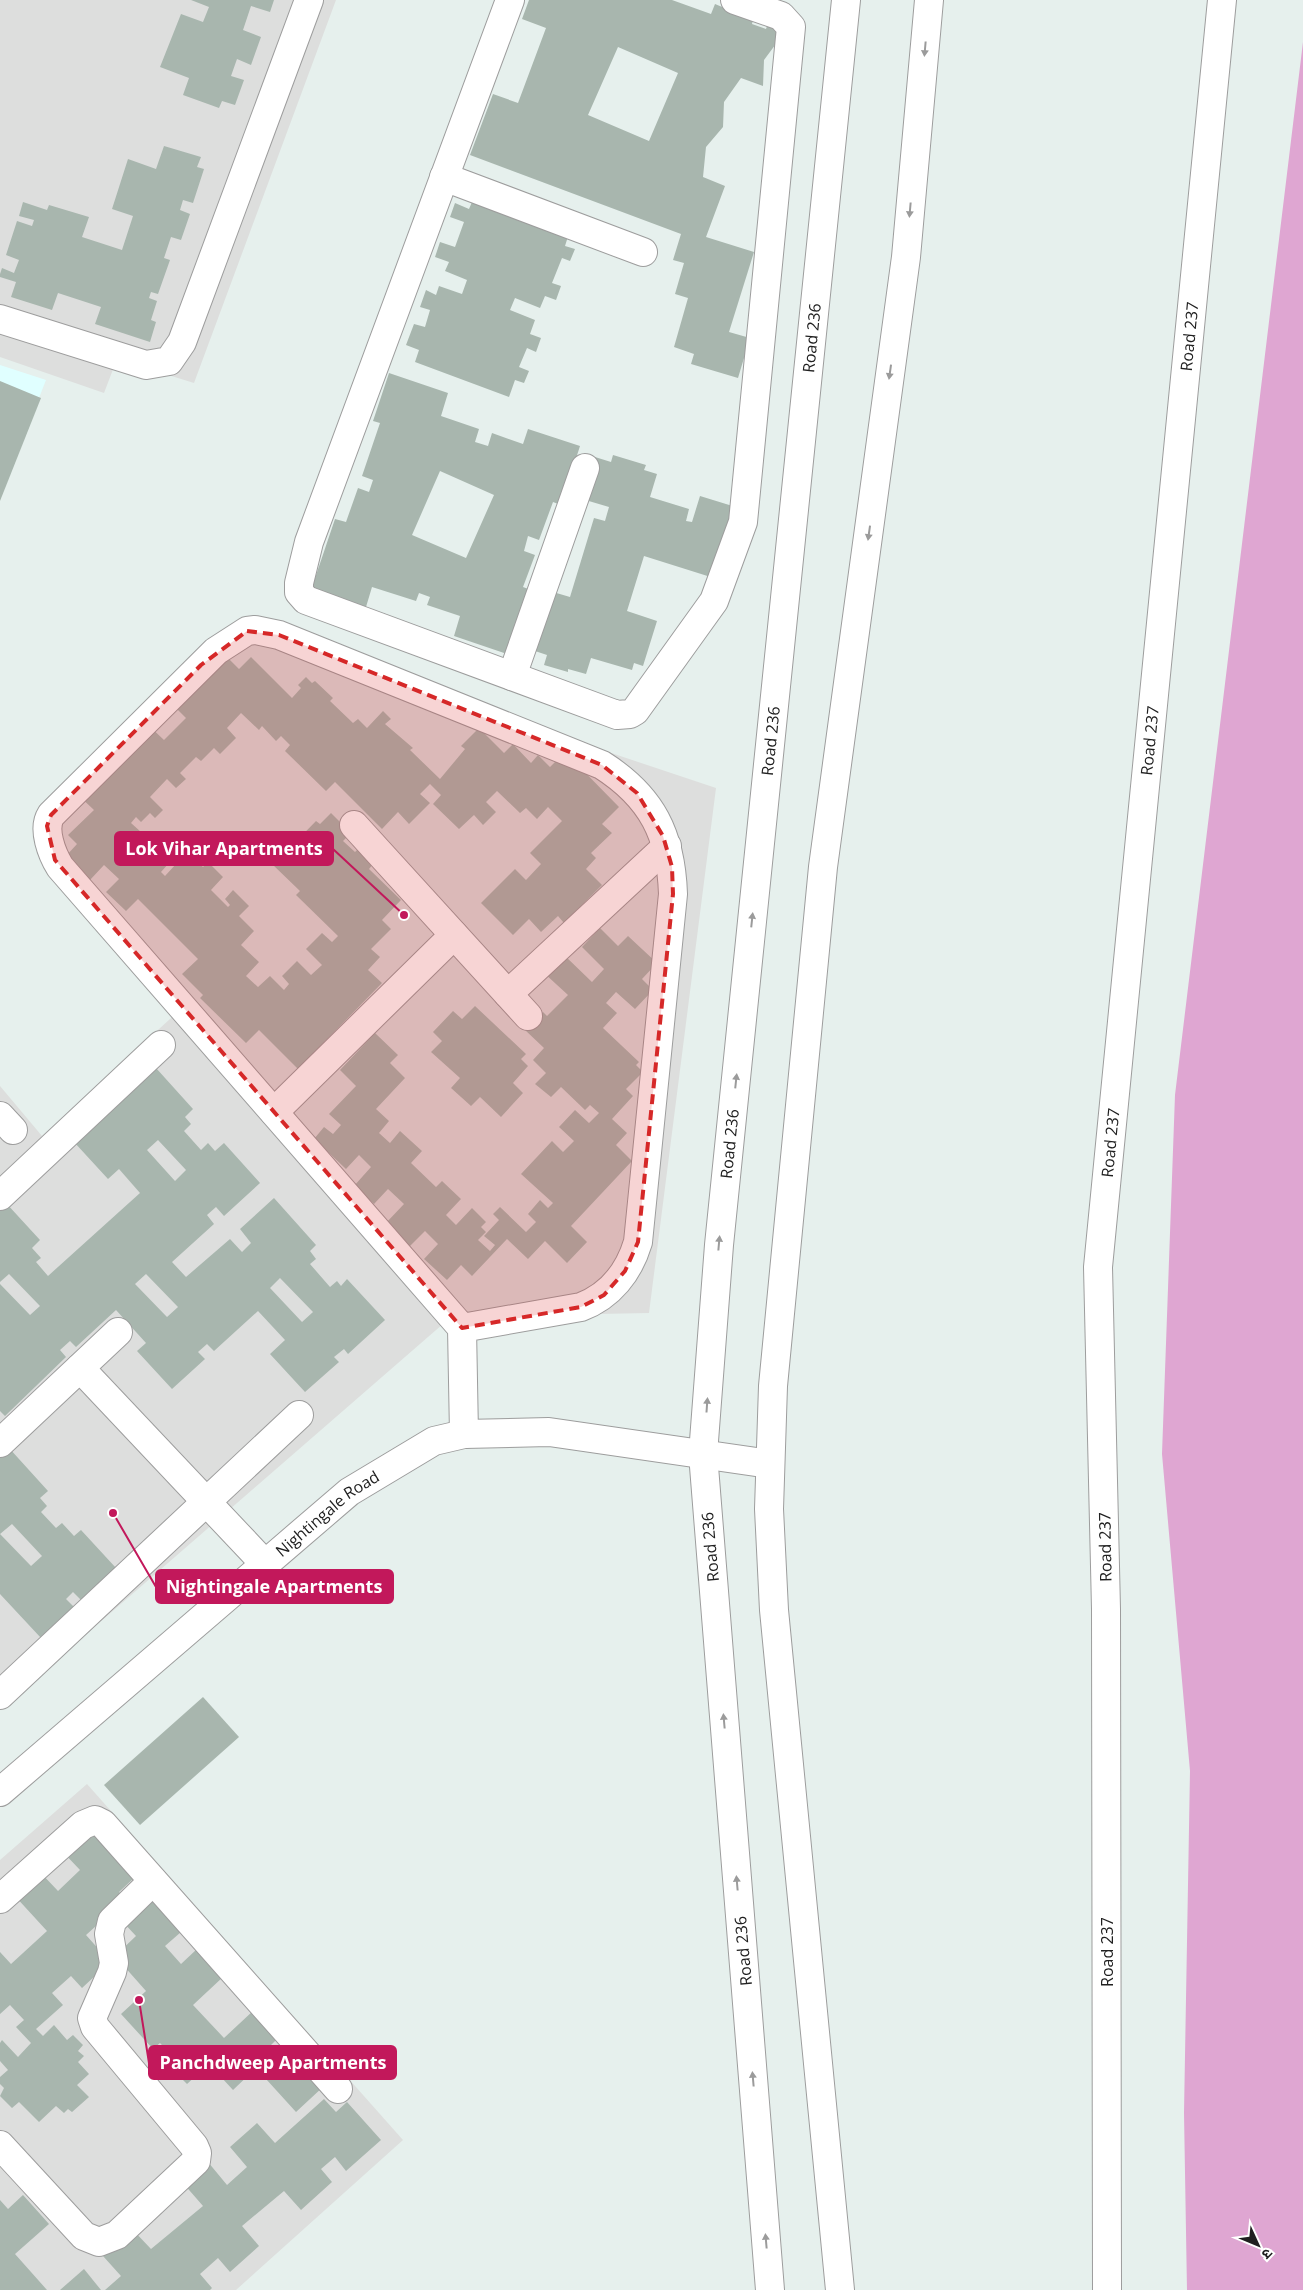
<svg xmlns="http://www.w3.org/2000/svg" width="1303" height="2290" viewBox="0 0 1303 2290" font-family="'Open Sans','Noto Sans Devanagari',sans-serif">
<style>
.residential{fill:#dddedd}
.education{fill:#e0ffff}
.water{fill:#dfa6d2}
.building{fill:#a8b6ae;fill-rule:evenodd}
.lines{fill:none;stroke-linecap:round;stroke-linejoin:round}
.minor-casing{stroke:#9d9d9d;stroke-width:30}
.minor{stroke:#fff;stroke-width:28}
.oneway{fill:#9b9b9b}
.marked{fill:#d62828;fill-opacity:0.2;stroke:#d62828;stroke-width:4;stroke-dasharray:10 6;stroke-linejoin:round}
.labels{text-anchor:middle;stroke-width:4;stroke-linejoin:round;paint-order:stroke}
.street-label{font-size:16px;fill:#202020;stroke:#fff}
.leader{fill:none;stroke:#c2185b;stroke-width:2}
.callout-dot{fill:#c2185b;stroke:#fff;stroke-width:2}
.callout{fill:#c2185b;stroke:#c2185b;stroke-width:2}
.callout-label{font-size:18px;text-anchor:middle;font-weight:bold;fill:#fff}
</style>
<rect width="100%" height="100%" fill="#e6f0ed"/>
<g class="residential">
<polygon points="0,0 336,0 194,383 117,359 104,393 0,357"/>
<polygon points="249,632 716,788 649,1313 451,1317 0,1709 0,1086 42,1136 182,1008 33,821"/>
<polygon points="87,1784 403,2140 236,2290 0,2290 0,1860"/>
</g>
<polygon class="education" points="0,365 46,380 0,497"/>
<polygon class="water" points="1303,42 1303,2290 1187,2290 1184,2113 1190,1771 1162,1454 1175,1095"/>
<g class="building">
<polygon points="191,0 274,0 270,12 251,6 243,30 261,37 251,65 237,59 231,76 244,80 235,105 222,101 219,108 183,95 189,78 160,67 181,14 203,22 209,7"/>
<path d="M529 0H672L711 14 715 4 753 20 752 24 766 29 767 26 784 33 764 60 763 86 741 78 724 102 723 127 706 147 703 177 725 186 706 237 754 252 729 332 750 338 738 378 691 364 694 354 674 347 688 298 675 294 684 263 673 260 681 234 470 155 493 94 518 103 546 28 522 19ZM618 47 678 73 649 141 588 115Z"/>
<polygon points="164,146 201,157 197,167 204,169 193,203 183,200 180,210 190,214 181,240 171,237 164,258 170,260 158,294 151,292 149,298 157,301 151,320 156,322 150,342 95,324 101,307 58,293 52,310 11,297 16,282 0,277 0,274 2,268 14,273 19,260 6,255 17,221 32,226 34,220 19,216 23,202 47,210 49,205 89,217 82,237 122,250 133,216 112,209 128,159 156,169"/>
<polygon points="475,195 570,230 565,246 575,249 570,261 562,258 552,283 561,286 556,300 545,296 540,308 515,298 510,310 535,320 530,334 541,338 536,352 527,348 519,367 529,371 524,383 515,380 509,397 415,362 419,350 406,345 414,324 425,327 430,310 420,307 426,290 436,295 439,286 462,294 467,280 445,271 449,262 435,257 440,242 455,247 464,222 450,217 455,203 469,209"/>
<path d="M389 373 448 393 441 416 479 429 475 442 488 446 492 433 523 444 528 429 580 446 561 505 553 502 539 540 528 536 524 551 535 555 523 587 531 590 507 654 454 636 460 616 427 605 430 597 419 593 416 601 372 587 366 607 311 590 335 519 346 522 358 488 369 492 373 480 362 476 380 423 373 421ZM440 471 494 495 466 558 412 535Z"/>
<polygon points="0,381 41,398 0,501"/>
<polygon points="613,455 646,465 644,470 657,474 650,497 689,509 686,521 692,522 700,496 739,508 717,579 644,556 627,611 657,621 643,666 634,663 632,670 591,658 586,674 568,669 568,672 544,665 547,655 535,651 553,592 570,597 594,518 605,521 609,507 582,499 595,457 611,462"/>
<polygon points="224,654 239,669 251,657 292,698 301,688 298,685 306,677 312,683 315,681 333,698 330,701 353,723 358,719 367,728 383,711 391,719 385,724 413,748 410,750 440,779 465,749 461,746 479,728 504,753 513,744 531,763 538,755 550,767 565,752 619,807 602,824 612,833 591,853 596,858 586,869 602,885 564,923 558,916 541,932 529,919 513,935 481,903 515,869 526,880 541,864 530,853 562,821 548,807 537,819 526,808 520,813 497,791 486,802 496,812 483,825 474,815 459,829 433,804 441,795 430,784 420,794 430,803 409,824 398,812 382,829 335,782 326,791 285,751 290,745 281,736 276,741 262,726 259,730 241,713 227,728 236,738 220,754 214,748 201,761 196,757 180,773 186,779 176,788 167,779 150,797 163,810 155,818 150,813 141,822 136,817 131,823 141,832 129,844 143,858 153,848 169,863 161,872 165,876 187,852 203,867 208,862 223,877 211,890 228,907 230,905 225,899 233,890 249,906 239,916 254,931 241,945 259,962 246,976 258,987 270,976 284,990 289,984 282,976 297,961 311,975 322,965 306,949 322,933 332,942 338,936 296,895 300,891 273,865 316,821 320,824 331,813 351,833 343,841 355,852 358,849 373,864 369,869 401,900 382,920 391,929 371,949 380,957 368,970 382,983 298,1069 259,1030 246,1043 200,998 203,995 182,974 198,959 138,899 126,911 106,892 119,879 104,865 90,880 66,856 77,844 68,835 94,810 76,793 145,722 164,740 186,718 173,705"/>
<polygon points="600,928 618,946 628,936 657,963 642,979 653,990 635,1009 616,992 606,1003 617,1013 603,1028 639,1062 636,1065 643,1072 626,1089 633,1096 612,1119 627,1133 616,1145 632,1161 571,1226 587,1242 567,1263 545,1241 528,1259 507,1239 472,1276 461,1265 447,1280 424,1259 438,1244 425,1231 409,1247 385,1224 404,1204 388,1189 374,1204 354,1186 371,1167 359,1155 346,1169 314,1139 324,1127 333,1134 341,1125 329,1114 356,1086 340,1070 375,1033 398,1055 390,1063 405,1078 376,1109 389,1121 379,1133 390,1143 400,1131 422,1151 411,1163 436,1187 442,1181 461,1199 446,1215 456,1225 472,1208 486,1222 481,1227 486,1232 478,1240 490,1251 495,1245 484,1236 499,1220 493,1214 500,1207 526,1232 536,1222 528,1214 540,1200 548,1208 553,1203 521,1174 552,1141 563,1152 574,1141 559,1127 575,1110 589,1123 599,1113 590,1105 585,1110 561,1087 551,1097 535,1084 546,1073 533,1060 544,1048 525,1030 543,1012 547,1016 568,995 544,973 563,954 592,982 604,969 582,947"/>
<polygon points="475,1006 526,1054 521,1059 528,1066 513,1083 523,1093 501,1117 480,1097 471,1106 451,1088 460,1078 431,1052 442,1041 433,1032 453,1011 462,1019"/>
<path d="M156 1068 193 1109 185 1117 191 1124 184 1131 201 1150 208 1143 215 1151 224 1143 260 1183 224 1216 216 1207 207 1215 214 1224 172 1262 186 1277 230 1239 242 1252 251 1243 240 1229 274 1198 316 1245 310 1251 316 1259 310 1264 330 1287 337 1281 341 1286 347 1279 385 1320 348 1354 344 1349 334 1357 339 1362 305 1392 270 1354 285 1340 258 1311 214 1351 207 1344 198 1352 205 1359 172 1389 137 1351 146 1343 116 1310 76 1347 70 1341 60 1350 66 1357 5 1416 0 1411V1284L30 1315 40 1306 9 1274 0 1282V1203H6L40 1240 32 1248 41 1258 36 1262 48 1276 140 1193 119 1169 108 1179 74 1142ZM158 1140 186 1170 175 1181 147 1150ZM146 1274 178 1307 167 1317 135 1284ZM280 1278 313 1312 302 1322 270 1288Z"/>
<path d="M9 1448 48 1491 40 1498 47 1506 41 1512 56 1528 62 1523 74 1536 81 1530 116 1568 81 1600 73 1592 66 1599 74 1607 41 1638 0 1594V1456ZM12 1524 42 1556 31 1566 0 1534Z"/>
<polygon points="203,1697 239,1737 140,1825 104,1785"/>
<polygon points="89,1826 135,1877 119,1892 126,1899 86,1935 110,1962 82,1988 71,1976 52,1993 63,2005 36,2029 43,2036 54,2025 67,2040 73,2035 83,2045 78,2051 84,2056 78,2062 89,2074 77,2085 89,2097 72,2112 68,2109 64,2113 56,2106 39,2122 19,2102 12,2108 0,2096 4,2088 0,2084 0,2077 8,2070 0,2061 0,2043 2,2040 18,2057 31,2043 16,2027 24,2020 10,2005 0,2014 0,1952 11,1964 47,1931 14,1895 40,1872 58,1891 80,1870 62,1851"/>
<polygon points="148,1897 181,1932 165,1946 181,1964 197,1949 223,1977 193,2005 224,2038 254,2010 279,2037 265,2051 280,2067 295,2054 324,2086 296,2112 256,2068 233,2090 209,2064 187,2084 168,2065 175,2059 160,2043 153,2049 121,2014 146,1991 115,1956 136,1936 122,1921"/>
<polygon points="324,2099 336,2112 347,2102 381,2140 346,2171 335,2157 321,2169 332,2182 301,2210 284,2191 242,2226 259,2246 230,2272 218,2258 200,2274 212,2288 210,2290 105,2290 121,2276 103,2256 133,2230 151,2249 203,2206 183,2183 208,2162 227,2185 247,2167 230,2147 257,2123 275,2143"/>
<polygon points="23,2195 49,2224 15,2254 47,2290 0,2290 0,2200 8,2209"/>
<polygon points="84,2269 101,2290 60,2290"/>
</g>
<g class="lines">
<defs>
<g id="minor">
<polyline points="510,0 309,542 299,583 299,592 306,600 617,715 630,714 635,711 714,601 743,522 791,27 781,16 735,0"/>
<polyline points="444,177 643,252"/>
<polyline points="0,319 146,365 169,361 182,342 309,0"/>
<polyline points="512,676 585,468"/>
<polyline points="354,825 528,1016"/>
<polyline points="508,994 667,846"/>
<polyline points="274,1112 454,935"/>
<polyline points="0,1116 13,1130"/>
<polyline points="0,1196 161,1045"/>
<path d="M462 1328 581 1307C610 1296 629 1272 638 1242L673 894C671 835 652 797 602 765L279 635 255 630 247 631 216 651 51 815C42 829 52 854 60 867L462 1328 464 1434"/>
<polyline points="80,1368 265,1564"/>
<polyline points="0,1443 118,1332"/>
<polyline points="0,1695 299,1415"/>
<path id="s1" d="M0 1792 349 1492 434 1441 464 1434 549 1432 770 1464"/>
<polyline points="0,1899 83,1825 95,1820 103,1824 338,2089"/>
<polyline points="0,2145 84,2236 99,2242 117,2235 196,2161 197,2153 194,2146 95,2027 92,2018 112,1972 114,1963 109,1934 112,1921 153,1881"/>
<path id="s2" d="M770 2290 703 1454 719 1245 846 0"/>
<polyline points="840,2290 774,1610 769,1509 773,1386 823,867 906,257 929,0"/>
<path id="s3" d="M1107 2290 1106 1609 1098 1267 1222 0"/>
</g>
</defs>
<use href="#minor" class="minor-casing"/>
<use href="#minor" class="minor"/>
</g>
<defs><path id="oneway-solid" d="M-6-.8H1V-3.2L6.5 0L1 3.2V.8H-6Z" transform="scale(1.25)"/></defs>
<g class="oneway">
<use href="#oneway-solid" transform="translate(925 49) rotate(95)"/>
<use href="#oneway-solid" transform="translate(910 210) rotate(95)"/>
<use href="#oneway-solid" transform="translate(890 372) rotate(98)"/>
<use href="#oneway-solid" transform="translate(869 533) rotate(98)"/>
<use href="#oneway-solid" transform="translate(752 920) rotate(-84)"/>
<use href="#oneway-solid" transform="translate(736 1081) rotate(-84)"/>
<use href="#oneway-solid" transform="translate(719 1243) rotate(-85)"/>
<use href="#oneway-solid" transform="translate(707 1405) rotate(-86)"/>
<use href="#oneway-solid" transform="translate(724 1721) rotate(-95)"/>
<use href="#oneway-solid" transform="translate(737 1883) rotate(-95)"/>
<use href="#oneway-solid" transform="translate(753 2079) rotate(-95)"/>
<use href="#oneway-solid" transform="translate(766 2241) rotate(-95)"/>
</g>
<path class="marked" d="M247 631 279 635 602 765 637 793 663 836 672 867 673 894 638 1242 625 1271 604 1295 581 1307 462 1328 55 860 47 826 51 815 201 665Z"/>
<g class="labels">
<g class="street-label">
<text dy="6" stroke="none"><textPath href="#s3" startOffset="1958">Road 237</textPath></text>
<text dy="6" stroke="none"><textPath href="#s2" startOffset="1960">Road 236</textPath></text>
<text dy="6" stroke="none"><textPath href="#s3" startOffset="1552">Road 237</textPath></text>
<text dy="6" stroke="none"><textPath href="#s2" startOffset="1555">Road 236</textPath></text>
<text dy="6" stroke="none"><textPath href="#s3" startOffset="1148">Road 237</textPath></text>
<text dy="6" stroke="none"><textPath href="#s2" startOffset="1150">Road 236</textPath></text>
<text dy="6" stroke="none"><textPath href="#s1" startOffset="430">Nightingale Road</textPath></text>
<text transform="translate(710 1547) rotate(-95)" y="6">Road 236</text>
<text transform="translate(1105 1547) rotate(-91)" y="6">Road 237</text>
<text transform="translate(743 1951) rotate(-95)" y="6">Road 236</text>
<text transform="translate(1107 1952) rotate(-90)" y="6">Road 237</text>
</g>
</g>
<path class="leader" d="M404 915L333 849M113 1513L156 1587M139 2000L149 2063"/>
<g class="callout-dot">
<circle cx="404" cy="915" r="5"/>
<circle cx="113" cy="1513" r="5"/>
<circle cx="139" cy="2000" r="5"/>
</g>
<g class="callout">
<rect x="115" y="832" width="218" height="33" rx="5"/>
<rect x="156" y="1570" width="237" height="33" rx="5"/>
<rect x="149" y="2046" width="247" height="33" rx="5"/>
</g>
<g class="callout-label">
<text x="224" y="855">Lok Vihar Apartments</text>
<text x="274" y="1593">Nightingale Apartments</text>
<text x="273" y="2069">Panchdweep Apartments</text>
</g>
<g transform="translate(1258 2245) rotate(134)" stroke="#ffffff" stroke-width="4" paint-order="stroke">
<path d="M0-4L9 19L0 12L-9 19Z" fill="#202020"/>
<text y="-8" font-size="14" font-weight="bold" text-anchor="middle" fill="#202020">उ</text>
</g>
</svg>
